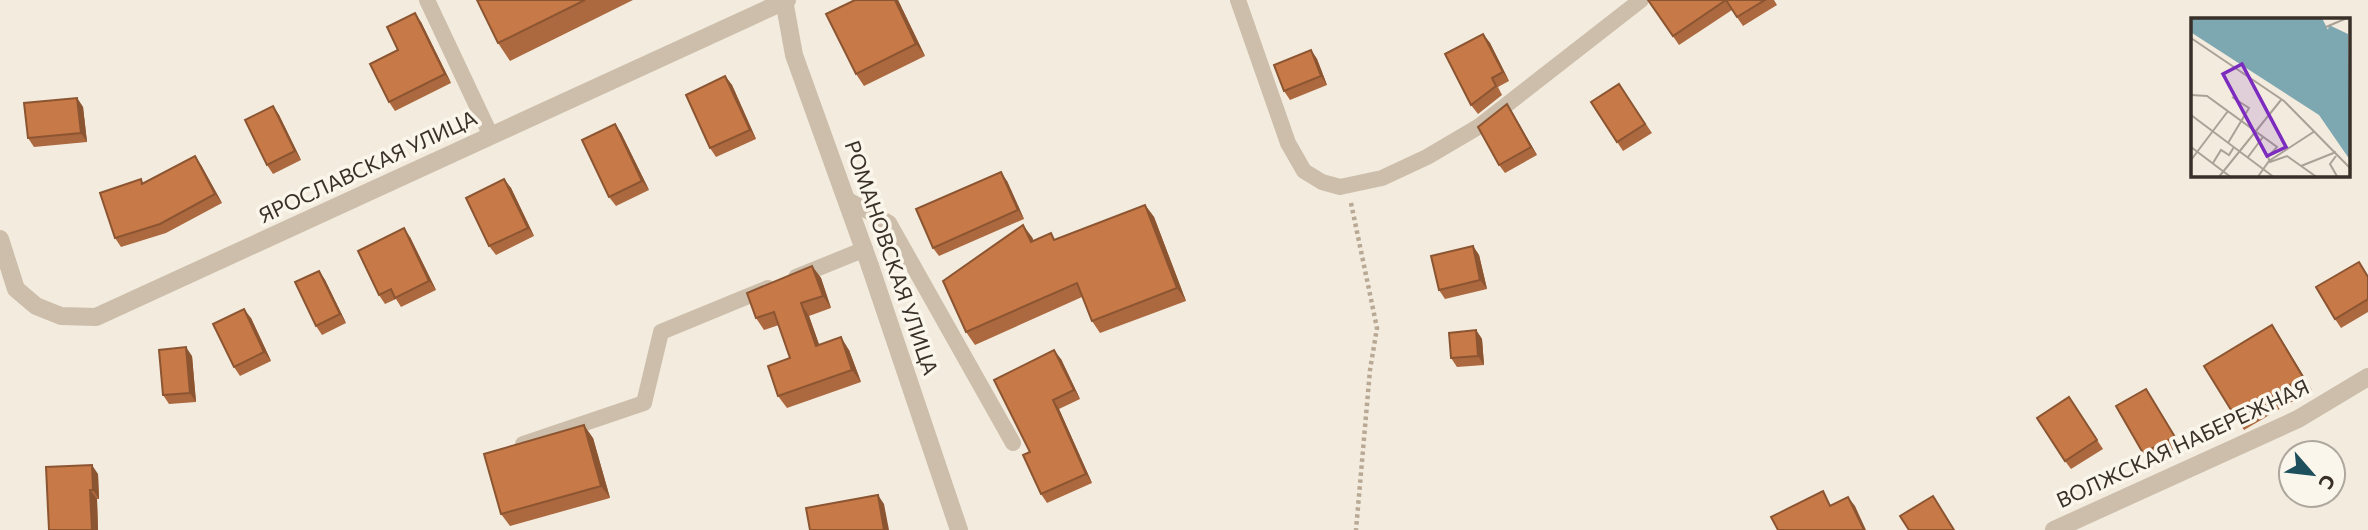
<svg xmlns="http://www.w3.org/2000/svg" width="2368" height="530" viewBox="0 0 2368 530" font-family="Commissioner,sans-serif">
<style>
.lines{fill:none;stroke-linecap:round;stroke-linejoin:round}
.path{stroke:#b8a894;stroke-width:4.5;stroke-dasharray:3.5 3.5;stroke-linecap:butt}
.service{stroke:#ccbeaa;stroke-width:16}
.pedestrian{stroke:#ccbeaa;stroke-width:18}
.minor{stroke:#ccbeaa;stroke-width:18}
.wall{fill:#ac683e}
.shaded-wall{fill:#8c5532}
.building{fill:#c87948;stroke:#8c5532;stroke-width:2}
.labels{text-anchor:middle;stroke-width:7;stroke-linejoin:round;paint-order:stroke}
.street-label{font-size:21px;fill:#393129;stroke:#faf6eb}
.inset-river{fill:none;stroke:#7da7b1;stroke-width:3.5}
.inset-road{fill:none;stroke:#a9a196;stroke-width:2}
.view{fill:#7b2cbf;fill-opacity:0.15;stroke:#7b2cbf;stroke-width:3.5}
.inset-edge{fill:none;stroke:#393129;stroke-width:3.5}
</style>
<rect width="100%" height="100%" fill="#f3ecde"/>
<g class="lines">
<polyline class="path" points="1351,203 1377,328 1370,370 1356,530"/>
<g class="service">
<polyline points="427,0 491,136"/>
<polyline points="1238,0 1288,143 1304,171 1322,182 1340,187 1382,178 1427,157 1478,127 1641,0"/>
<polyline points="848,200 889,223 1013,443"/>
<polyline points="796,277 865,249"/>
<polyline points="523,444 644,403 661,332 768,288"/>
</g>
<polyline class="pedestrian" points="870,266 959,530"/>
<g class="minor">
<polyline points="784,0 794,55 870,266"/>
<polyline points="0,239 16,289 36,306 61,316 96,317 787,0"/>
<polyline points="2054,530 2298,419 2368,377"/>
</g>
</g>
<g class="wall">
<polygon points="477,0 633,0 510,61 498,43"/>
<polygon points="898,0 925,56 864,86 856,74"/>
<polygon points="1648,0 1774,0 1777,5 1743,26 1732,10 1679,45"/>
<polygon points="421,22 451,83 395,111 389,102 398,50"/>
<polygon points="1483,34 1490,43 1509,81 1498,87 1502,95 1478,114 1471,105"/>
<polygon points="1311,50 1317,59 1327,85 1290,100 1284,91"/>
<polygon points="725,76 732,85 756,139 716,157 710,148"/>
<polygon points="1619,84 1652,133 1623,151 1591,102"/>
<polygon points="77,98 83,107 87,142 34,147 28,138"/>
<polygon points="1507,104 1537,155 1505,173 1499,165"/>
<polygon points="273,106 279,115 301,160 273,174 267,165"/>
<polygon points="615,124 621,133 649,190 616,206 609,197"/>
<polygon points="201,165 222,203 166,233 121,247 115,238 141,179 143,183"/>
<polygon points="504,179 511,188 534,236 496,255 489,246"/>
<polygon points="1007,181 1024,219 939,256 933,248"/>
<polygon points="1145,205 1154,217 1186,301 1100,333 1092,321 1082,297 975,345 966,332 1032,237 1033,240 1055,240"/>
<polygon points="410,237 436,290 401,307 396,299 385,304 379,295"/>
<polygon points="1473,246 1479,255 1487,289 1445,299 1439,290"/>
<polygon points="812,266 821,278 831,308 809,316 819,345 849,350 861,382 787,408 778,396 790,358 779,325 764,330 756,318"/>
<polygon points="319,271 325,280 346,323 322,335 316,326"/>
<polygon points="2368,276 2368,312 2341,328 2335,319"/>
<polygon points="251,318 271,361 240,376 234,367"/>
<polygon points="2272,325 2312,390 2244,430 2236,418"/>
<polygon points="1476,330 1482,339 1484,365 1457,367 1451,358"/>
<polygon points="192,356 196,402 169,404 163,395"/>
<polygon points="1061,359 1080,399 1059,409 1092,483 1047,503 1041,494 1030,452"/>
<polygon points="2146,389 2181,446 2149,462 2143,453"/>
<polygon points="2069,397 2103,449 2071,469 2065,461"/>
<polygon points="593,438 610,498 510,526 501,514"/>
<polygon points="98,474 99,499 97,499 98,530 49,530"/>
</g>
<g class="shaded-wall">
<polygon points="895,0 898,0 925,56 916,44"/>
<polygon points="415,13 421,22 451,83 445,74"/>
<polygon points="1483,34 1490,43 1509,81 1503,72"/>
<polygon points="1311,50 1317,59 1327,85 1321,76"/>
<polygon points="725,76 732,85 756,139 750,130"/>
<polygon points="77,98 83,107 87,142 81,133"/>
<polygon points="1507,104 1513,113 1537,155 1531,147"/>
<polygon points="273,106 279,115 301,160 295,151"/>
<polygon points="615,124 621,133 649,190 642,181"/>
<polygon points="195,156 201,165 222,203 215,194"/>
<polygon points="1001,172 1007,181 1024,219 1018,210"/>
<polygon points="504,179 511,188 534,236 528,228"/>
<polygon points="1145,205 1154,217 1186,301 1177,288"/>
<polygon points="1023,225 1032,237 1039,254 1031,242"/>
<polygon points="404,228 410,237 436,290 429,281"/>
<polygon points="1473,246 1479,255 1487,289 1480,280"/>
<polygon points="812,266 821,278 831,308 823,296"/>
<polygon points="319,271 325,280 346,323 340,314"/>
<polygon points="801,303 809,316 824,358 816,346"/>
<polygon points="244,309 251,318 271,361 264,352"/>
<polygon points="2272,325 2280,337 2312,390 2303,377"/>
<polygon points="1476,330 1482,339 1484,365 1478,356"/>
<polygon points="841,337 849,350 861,382 852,370"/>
<polygon points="186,347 192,356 196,402 190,393"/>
<polygon points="1054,350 1061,359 1080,399 1074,390"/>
<polygon points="2146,389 2152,398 2181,446 2175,437"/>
<polygon points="1053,400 1059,409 1092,483 1086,474"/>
<polygon points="584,425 593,438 610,498 601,486"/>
<polygon points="92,465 98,474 99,499 93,490"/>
<polygon points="90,490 97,499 98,530 92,530"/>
<polygon points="878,495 884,504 889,530 884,530"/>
<polygon points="1848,497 1855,506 1866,530 1864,530"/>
</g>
<g class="building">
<polygon points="477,0 585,0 498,43"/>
<polygon points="855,0 895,0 916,44 856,74 826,14"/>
<polygon points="1648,0 1765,0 1737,17 1726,0 1673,36"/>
<polygon points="415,13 445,74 389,102 370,64 398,50 387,27"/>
<polygon points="1483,34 1503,72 1492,78 1496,86 1471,105 1445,54"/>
<polygon points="1311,50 1321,76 1284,91 1274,65"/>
<polygon points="725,76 750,130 710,148 686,95"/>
<polygon points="1619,84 1645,124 1617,142 1591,102"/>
<polygon points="77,98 81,133 28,138 24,103"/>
<polygon points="1507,104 1531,147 1499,165 1478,127"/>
<polygon points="273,106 295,151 267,165 245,120"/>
<polygon points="615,124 642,181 609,197 582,140"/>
<polygon points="195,156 215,194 160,224 115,238 100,193 141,179 142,184"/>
<polygon points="1001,172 1018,210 933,248 916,209"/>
<polygon points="504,179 528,228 489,246 466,198"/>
<polygon points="1145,205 1177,288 1092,321 1077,283 966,332 943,281 1023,225 1031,242 1051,233 1054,240"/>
<polygon points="404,228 429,281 395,298 391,289 379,295 358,251"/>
<polygon points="1473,246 1480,280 1439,290 1431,256"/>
<polygon points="2359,262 2368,277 2368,299 2335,319 2316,287"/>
<polygon points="812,266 823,296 801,303 816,346 841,337 852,370 778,396 768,366 790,358 774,312 756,318 747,293"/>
<polygon points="319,271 340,314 316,326 295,282"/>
<polygon points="244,309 264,352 234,367 213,324"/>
<polygon points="2272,325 2303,377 2236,418 2204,366"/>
<polygon points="1476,330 1478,356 1451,358 1449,333"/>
<polygon points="186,347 190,393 163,395 159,350"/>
<polygon points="1054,350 1074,390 1053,400 1086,474 1041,494 1023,455 1030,452 994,380"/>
<polygon points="2146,389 2175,437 2143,453 2116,406"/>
<polygon points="2069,397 2097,440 2065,461 2037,418"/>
<polygon points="584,425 601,486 501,514 484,454"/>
<polygon points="92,465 93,490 90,490 92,530 49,530 46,467"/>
<polygon points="1823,491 1830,506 1848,497 1864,530 1778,530 1771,517"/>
<polygon points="878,495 884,530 810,530 806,508"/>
<polygon points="1933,496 1954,530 1909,530 1900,516"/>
</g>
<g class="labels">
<g class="street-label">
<text transform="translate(368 167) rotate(-25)" y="7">ЯРОСЛАВСКАЯ УЛИЦА</text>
<text transform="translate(891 258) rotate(71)" y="7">РОМАНОВСКАЯ УЛИЦА</text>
<text transform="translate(2183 444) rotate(-25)" y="7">ВОЛЖСКАЯ НАБЕРЕЖНАЯ</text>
</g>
</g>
<g transform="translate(2191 18)">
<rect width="159" height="159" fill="#f3ecde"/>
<path d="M0 0H131L137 12 138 7 157 16 159 142 128 97 1 15Z" fill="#7da7b1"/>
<path class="inset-river" d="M99 71 110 42 134 12"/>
<path class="inset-road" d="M135 9 156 0M0 20 93 83 160 151M0 77 16 78 86 129 77 139 79 144 96 138 127 160M0 97 84 160M37 125 58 90 41 79M0 129 41 160M145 138 139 146 147 160M57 139 72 119M0 142 37 93M22 145 30 132 38 137 43 129M110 148 145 134M27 160 90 82M66 160 78 143 124 113"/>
<path class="view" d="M51 46 95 129 76 138 32 56Z"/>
<rect width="159" height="159" class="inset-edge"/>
</g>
<g transform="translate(2312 474) rotate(118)"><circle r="33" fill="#faf6eb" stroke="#ada79d" stroke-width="2"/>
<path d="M0-5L12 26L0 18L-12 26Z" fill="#1e4f5c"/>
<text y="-10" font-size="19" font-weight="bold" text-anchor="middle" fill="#393129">С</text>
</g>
</svg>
